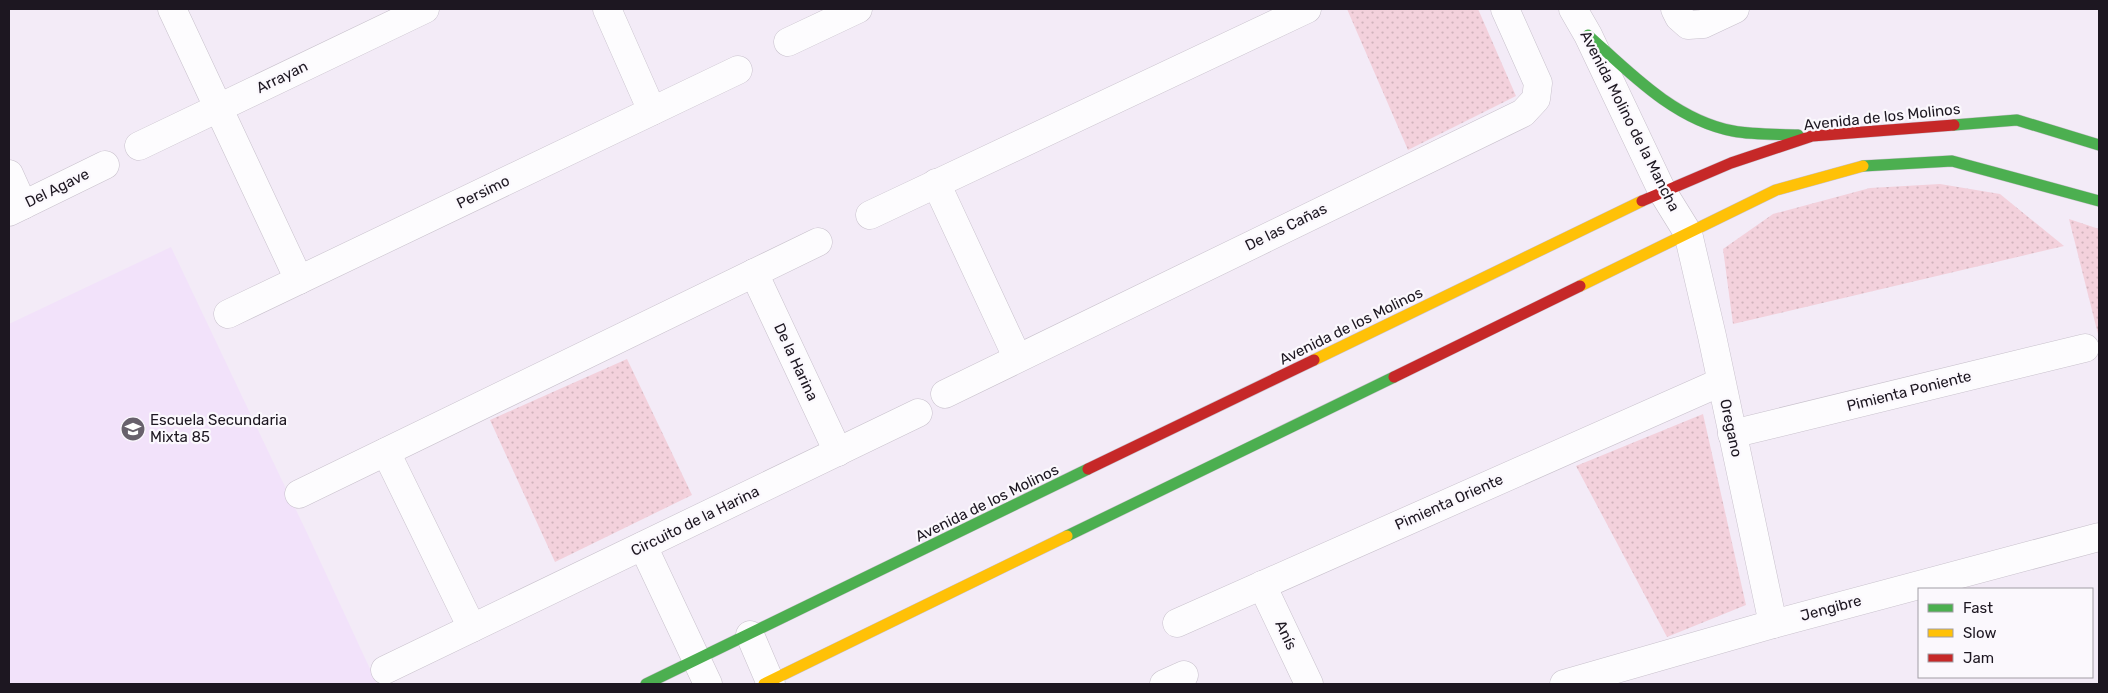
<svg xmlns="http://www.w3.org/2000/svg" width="2108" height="693" viewBox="0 0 2108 693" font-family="Rubik,sans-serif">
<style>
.built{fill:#f2e2fa}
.park{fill:url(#park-dots)}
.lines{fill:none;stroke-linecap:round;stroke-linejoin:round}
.street-casing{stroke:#c8c1cc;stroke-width:29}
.fast-casing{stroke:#c8c1cc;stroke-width:12}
.slow-casing{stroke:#c8c1cc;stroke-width:12}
.jam-casing{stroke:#c8c1cc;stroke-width:12}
.street{stroke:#fdfcfe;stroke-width:28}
.fast{stroke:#4caf50;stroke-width:11}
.slow{stroke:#ffc107;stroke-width:11}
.jam{stroke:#c62828;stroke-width:11}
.labels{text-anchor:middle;stroke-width:4.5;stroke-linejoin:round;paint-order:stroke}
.street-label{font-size:15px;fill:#1d1721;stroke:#fbf8fd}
.poi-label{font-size:15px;fill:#1d1721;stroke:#fbf8fd;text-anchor:start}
</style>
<defs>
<pattern id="park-dots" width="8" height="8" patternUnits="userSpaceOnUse" patternTransform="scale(1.25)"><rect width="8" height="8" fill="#f3d1dc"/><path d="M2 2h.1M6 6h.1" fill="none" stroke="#d0b3bc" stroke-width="1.8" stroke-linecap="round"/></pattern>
</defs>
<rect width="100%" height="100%" fill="#f3ebf7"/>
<polygon class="built" points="171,247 308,535 377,684 9,684 9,324"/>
<g class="park">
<polygon points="1347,9 1478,9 1516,96 1408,150"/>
<polygon points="1940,184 2000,194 2064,246 1733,324 1723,249 1773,214 1870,188"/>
<polygon points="2069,219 2099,229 2099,338"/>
<polygon points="627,359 692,495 555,562 490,420"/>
<polygon points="1703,414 1746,605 1667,637 1576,466"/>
</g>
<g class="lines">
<defs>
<g id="street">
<polyline points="172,9 299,280"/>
<polyline points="607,9 652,111"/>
<polyline points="1573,9 1588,35 1662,191 1688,233 1712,336 1773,624"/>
<polyline points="1675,9 1679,17 1688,25 1703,24 1735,9"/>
<polyline points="788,42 858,9"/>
<polyline points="139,146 425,9"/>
<polyline points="9,174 23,205"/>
<polyline points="936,183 1017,357"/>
<polyline points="9,212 105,165"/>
<polyline points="870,215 1307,9"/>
<polyline points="754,273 838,452"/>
<polyline points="228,314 738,70"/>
<polyline points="945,394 1523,113 1536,99 1538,83 1505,9"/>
<polyline points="1732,434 2085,348"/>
<polyline points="386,452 472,628"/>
<polyline points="299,494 818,242"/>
<polyline points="643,546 708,684"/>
<polyline points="1262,585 1309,684"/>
<polyline points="1177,623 1721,382"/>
<polyline points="750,635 771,684"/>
<polyline points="385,670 918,413"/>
<polyline points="1164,684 1184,675"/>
<polyline points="1564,684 1773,624 2099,537"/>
</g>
<g id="fast">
<path d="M1588 35C1630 73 1675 120 1733 131 1754 135 1777 134 1798 135"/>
<polyline points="1954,125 2017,120 2099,145"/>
<polyline points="1863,166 1952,161 2099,201"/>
<polyline points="1067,536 1394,377"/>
<polyline points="646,684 1088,469"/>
</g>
<g id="slow">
<polyline points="1580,286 1776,190 1863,166"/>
<polyline points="1314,360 1642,201"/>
<polyline points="764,684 1067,536"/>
</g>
<g id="jam">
<polyline points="1642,201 1731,163 1812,136 1954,125"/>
<polyline points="1394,377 1580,286"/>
<polyline points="1088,469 1314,360"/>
</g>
</defs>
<use href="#street" class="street-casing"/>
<use href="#fast" class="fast-casing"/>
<use href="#slow" class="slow-casing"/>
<use href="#jam" class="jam-casing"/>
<use href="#street" class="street"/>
<use href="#fast" class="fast"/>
<use href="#slow" class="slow"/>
<use href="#jam" class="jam"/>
</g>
<defs>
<symbol id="school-disc" viewBox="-11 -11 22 22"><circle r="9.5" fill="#68616c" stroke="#fbf8fd"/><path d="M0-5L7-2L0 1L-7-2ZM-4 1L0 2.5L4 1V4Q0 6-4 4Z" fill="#fff"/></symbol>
</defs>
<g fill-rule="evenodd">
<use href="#school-disc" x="119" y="415" width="28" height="28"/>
</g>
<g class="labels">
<g class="street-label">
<text transform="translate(282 77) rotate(-26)" y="5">Arrayan</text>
<text transform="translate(1882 117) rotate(-6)" y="5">Avenida de los Molinos</text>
<text transform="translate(1630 121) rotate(63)" y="5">Avenida Molino de la Mancha</text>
<text transform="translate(57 188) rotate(-26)" y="5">Del Agave</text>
<text transform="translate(483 192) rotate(-26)" y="5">Persimo</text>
<text transform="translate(1286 227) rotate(-26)" y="5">De las Cañas</text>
<text transform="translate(1351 326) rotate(-26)" y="5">Avenida de los Molinos</text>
<text transform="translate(796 362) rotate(65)" y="5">De la Harina</text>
<text transform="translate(1909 391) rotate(-14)" y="5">Pimienta Poniente</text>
<text transform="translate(1731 428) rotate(78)" y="5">Oregano</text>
<text transform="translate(1449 502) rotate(-24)" y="5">Pimienta Oriente</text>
<text transform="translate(987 503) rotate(-26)" y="5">Avenida de los Molinos</text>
<text transform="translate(695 521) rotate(-26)" y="5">Circuito de la Harina</text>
<text transform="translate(1831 608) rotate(-15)" y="5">Jengibre</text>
<text transform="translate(1286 635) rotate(65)" y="5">Anís</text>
</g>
<g class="poi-label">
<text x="150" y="425">Escuela Secundaria<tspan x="150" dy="17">Mixta 85</tspan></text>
</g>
</g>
<rect width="2108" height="693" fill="none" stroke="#1d1721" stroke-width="20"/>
<rect x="1918" y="588" width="175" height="90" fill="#fbf8fd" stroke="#a29ea5"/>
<rect x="1928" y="604" width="25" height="8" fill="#4caf50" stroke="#a29ea5"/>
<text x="1963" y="613" font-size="15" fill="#1d1721">Fast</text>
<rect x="1928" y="629" width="25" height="8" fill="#ffc107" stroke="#a29ea5"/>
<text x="1963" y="638" font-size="15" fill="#1d1721">Slow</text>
<rect x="1928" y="654" width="25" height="8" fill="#c62828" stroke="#a29ea5"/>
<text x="1963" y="663" font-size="15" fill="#1d1721">Jam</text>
</svg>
